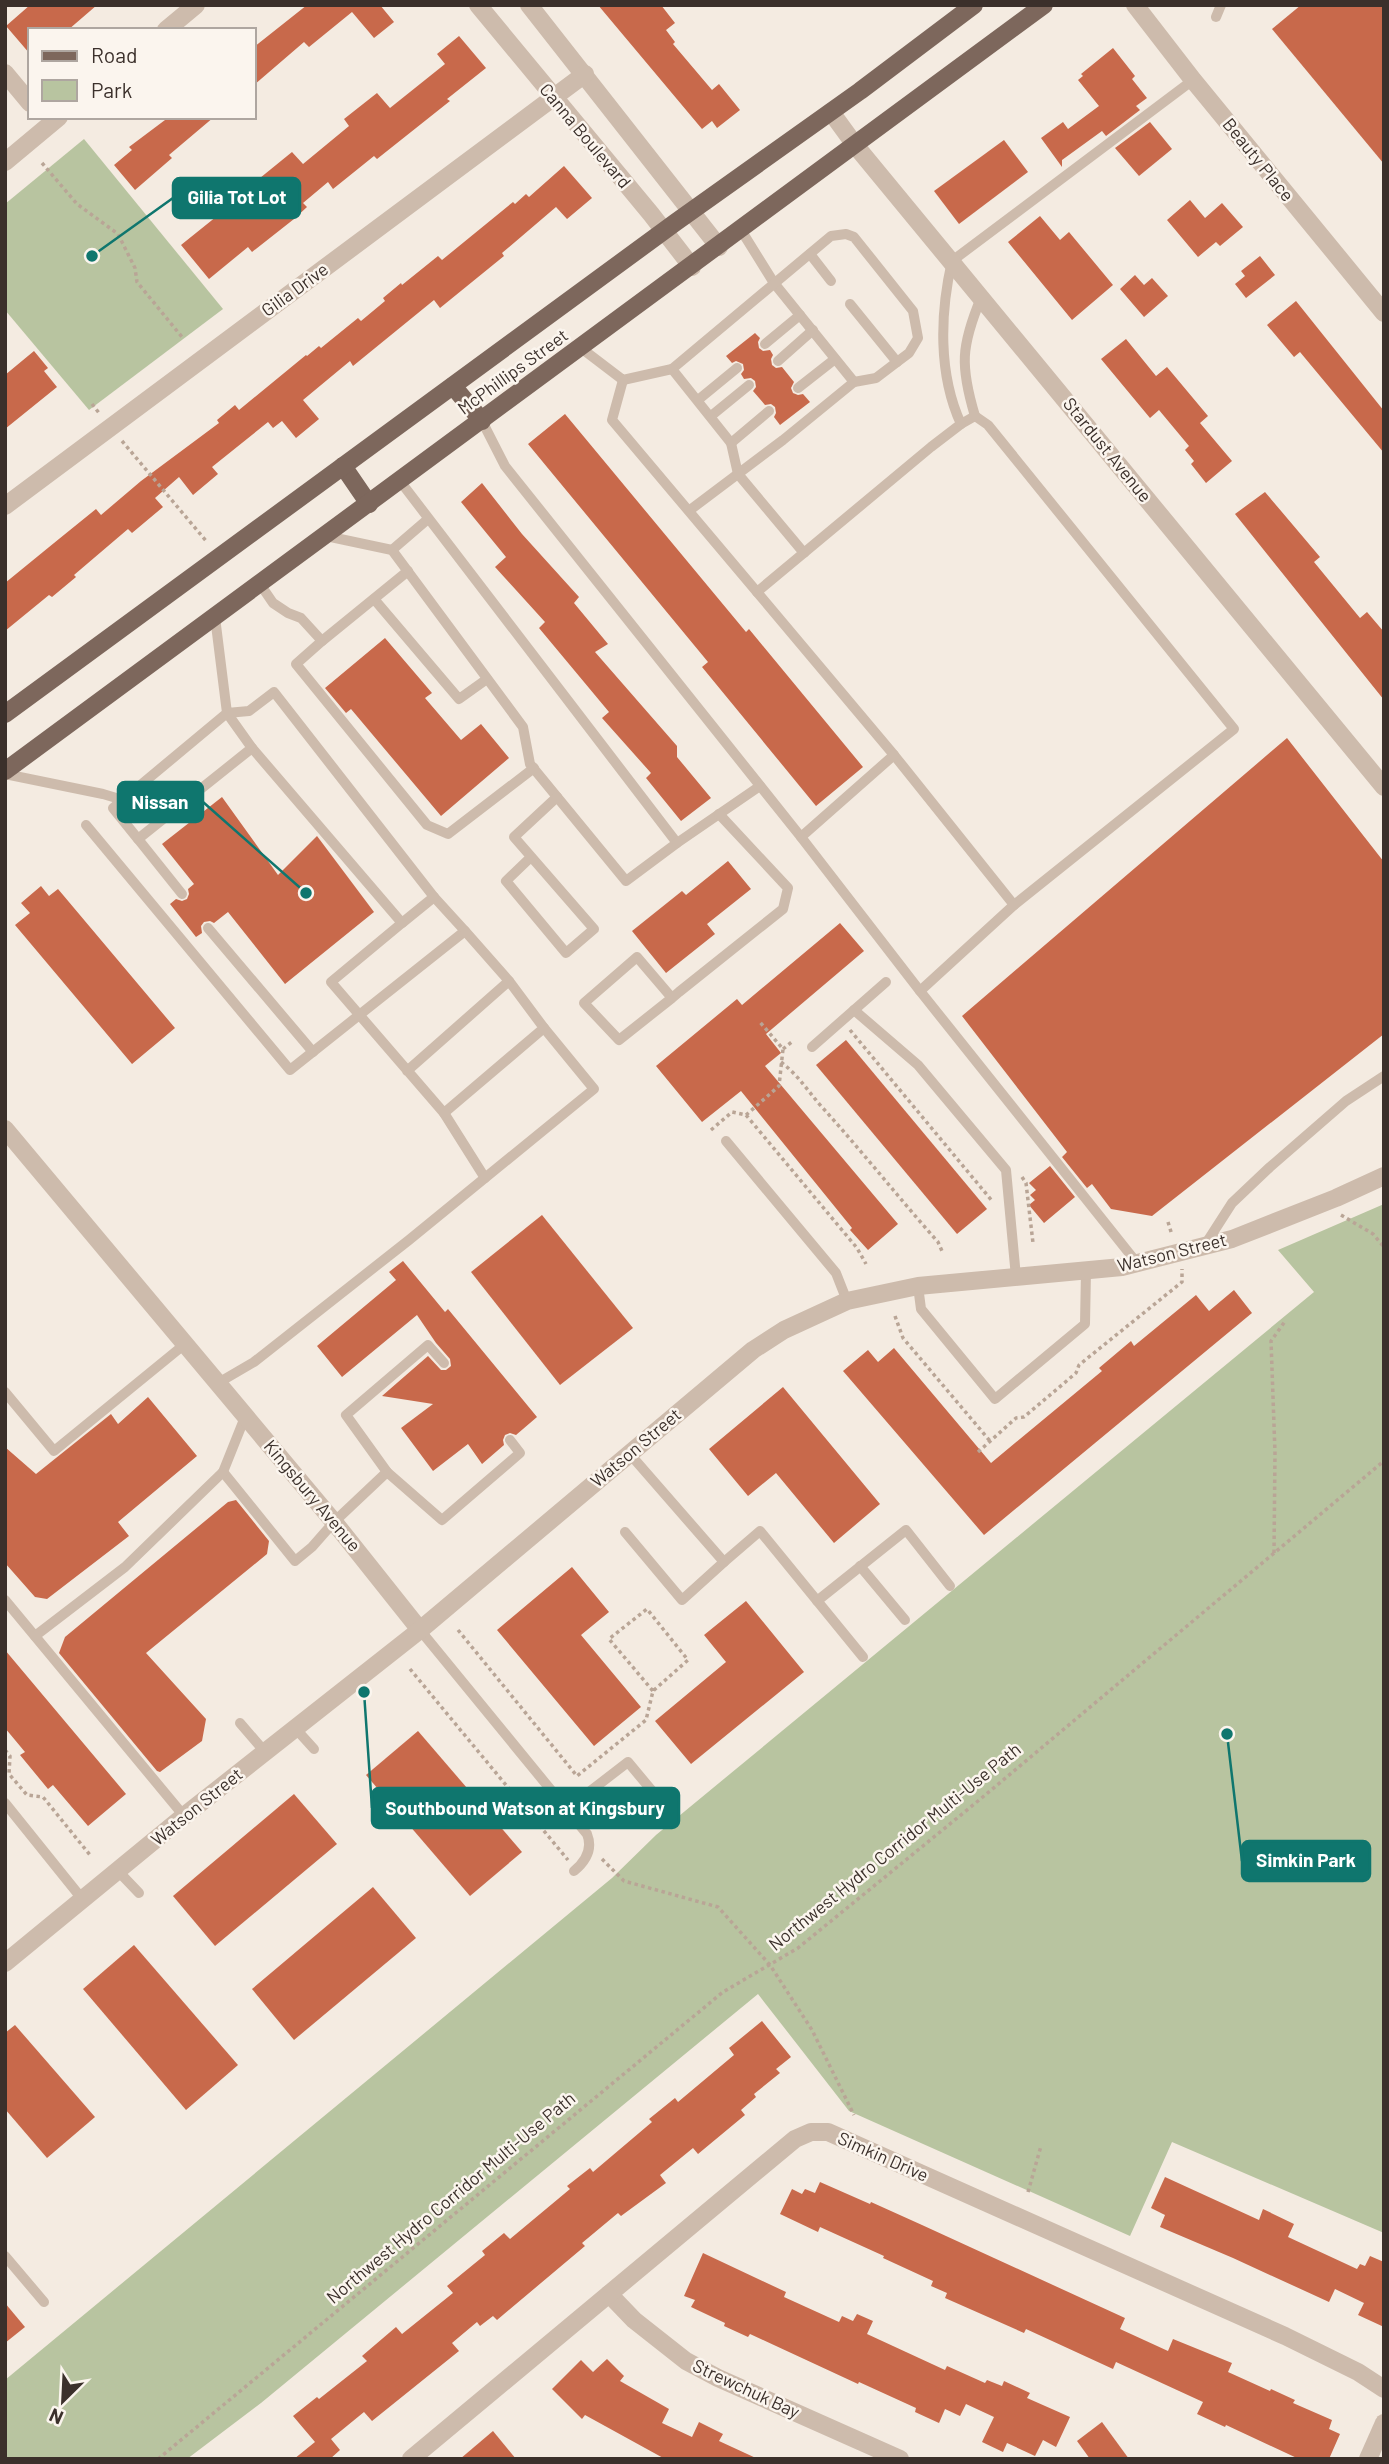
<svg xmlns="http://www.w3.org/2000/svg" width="1389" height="2464" viewBox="0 0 1389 2464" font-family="Barlow,sans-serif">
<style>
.green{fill:#b8c4a0}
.building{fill:#c8694b}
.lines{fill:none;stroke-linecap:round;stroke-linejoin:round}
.path{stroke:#b9a596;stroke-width:3.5;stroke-dasharray:3.5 3.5;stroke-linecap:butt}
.service{stroke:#cdbbac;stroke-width:10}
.minor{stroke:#cdbbac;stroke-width:18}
.tertiary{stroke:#cdbbac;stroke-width:18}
.primary{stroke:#7d675c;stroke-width:18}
.labels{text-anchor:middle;stroke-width:5;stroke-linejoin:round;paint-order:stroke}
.street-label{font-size:18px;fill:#3b302b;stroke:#fbf5ee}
.leader{fill:none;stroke:#0f766e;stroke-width:2.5}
.callout-dot{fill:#0f766e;stroke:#fbf5ee;stroke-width:2.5}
.callout{fill:#0f766e;stroke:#0f766e;stroke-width:2.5}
.callout-label{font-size:19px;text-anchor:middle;font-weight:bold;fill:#fff}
</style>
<rect width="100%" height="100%" fill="#f4ebe1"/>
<g class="green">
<polygon points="84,139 223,309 89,410 5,310 5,204"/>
<polygon points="1384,1204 1384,2233 1172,2142 1130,2236 849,2111 758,1994 261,2403 187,2459 5,2459 5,2380 612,1878 656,1835 1314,1292 1278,1250"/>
</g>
<g class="building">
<polygon points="30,5 97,5 68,30 30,30 30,54 6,26"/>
<polygon points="307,5 380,5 394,22 374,38 352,12 309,47 304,42 254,85 254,47"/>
<polygon points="598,5 661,5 675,23 666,30 675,42 673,44 712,90 719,84 740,110 717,128 712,121 702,129"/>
<polygon points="1301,5 1384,5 1384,164 1272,29"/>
<polygon points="459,36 486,68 447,99 450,101 377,159 374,156 333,189 328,182 303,203 307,207 294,219 252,252 248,247 209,279 181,245 262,180 260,178 292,152 303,164 349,126 344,119 377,93 390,108 445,64 437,54"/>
<polygon points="1113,48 1135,76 1132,79 1147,98 1136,106 1140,110 1106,136 1102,131 1062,160 1062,167 1041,138 1063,122 1068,129 1099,106 1078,80 1083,76 1081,74"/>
<polygon points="169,117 214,117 169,155 172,158 135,190 114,165 132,150 129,147"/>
<polygon points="1150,122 1172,149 1139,176 1115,148"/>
<polygon points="1004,140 1028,172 959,224 934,191"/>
<polygon points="564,166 592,198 567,219 556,207 502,253 504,256 440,308 434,300 353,366 350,361 303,400 319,419 296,438 282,421 273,428 268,422 212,467 218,474 193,495 179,477 155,498 163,507 132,533 128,529 74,575 76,577 52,597 49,595 5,631 5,583 54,543 96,509 101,515 141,481 219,423 217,420 235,405 239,410 306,355 307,356 319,346 321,348 358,318 361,321 385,301 383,298 401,283 402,285 438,256 442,260 513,202 515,204 526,194 529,197"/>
<polygon points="1190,200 1205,218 1222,203 1243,227 1220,246 1216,242 1198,257 1167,220"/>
<polygon points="1040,216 1060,240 1069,232 1113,285 1072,320 1008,242"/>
<polygon points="1260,256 1275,275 1246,298 1235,284 1245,276 1241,271"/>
<polygon points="1135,275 1144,285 1152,278 1168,296 1144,317 1120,289"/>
<polygon points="1296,301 1384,411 1384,453 1300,352 1294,357 1267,325"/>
<polygon points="755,333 760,338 758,342 759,348 763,351 770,350 773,355 771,359 772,365 776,368 782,367 794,382 791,388 793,393 798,395 803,394 810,402 780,425 774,417 776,413 775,407 771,404 765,405 753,391 756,387 755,381 751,378 744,379 741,374 744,370 743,364 736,361 732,363 726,356"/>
<polygon points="1126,339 1156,376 1167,367 1208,416 1200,423 1232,461 1206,483 1191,464 1194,461 1185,450 1189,446 1159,410 1150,418 1101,359"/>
<polygon points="34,351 48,368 44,371 57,387 5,429 5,375"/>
<polygon points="565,414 746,632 749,629 863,767 816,806 702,667 708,662 528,444"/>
<polygon points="482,483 522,534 579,597 574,603 608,644 595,652 677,746 677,757 711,798 681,821 646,778 651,773 602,718 609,712 539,628 545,622 495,567 506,557 461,502"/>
<polygon points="1265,492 1320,557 1314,562 1360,618 1367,612 1384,632 1384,700 1235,514"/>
<polygon points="385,638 432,693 425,698 461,740 481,724 509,758 441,816 351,709 346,713 325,688"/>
<polygon points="1287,738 1384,862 1384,1034 1152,1216 1111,1209 1092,1184 1087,1188 1062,1157 1067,1152 962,1016"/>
<polygon points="222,797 278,875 317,836 374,912 285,984 228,912 214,923 210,921 204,922 201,926 202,933 196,937 170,904 176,899 182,901 187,899 189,894 188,889 194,884 162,844"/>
<polygon points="728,861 751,889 707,924 715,934 666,973 632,931 682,891 686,895"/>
<polygon points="41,886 49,896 58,889 175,1028 132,1064 15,925 30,913 21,903"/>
<polygon points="840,923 864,951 766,1034 781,1053 765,1066 898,1224 868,1250 850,1230 852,1228 741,1091 702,1122 656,1066 737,999 742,1005"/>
<polygon points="846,1040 987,1209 957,1234 816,1065"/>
<polygon points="1050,1166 1075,1197 1044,1223 1029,1205 1035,1200 1030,1195 1036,1190 1029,1183"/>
<polygon points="542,1215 633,1328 560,1385 471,1272"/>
<polygon points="403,1261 445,1312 448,1309 537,1417 516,1435 510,1433 505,1435 503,1440 504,1445 482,1464 468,1444 433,1471 401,1428 433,1404 382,1396 428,1356 441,1370 446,1370 451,1366 450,1359 436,1343 417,1315 342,1377 317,1346 396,1280 389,1272"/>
<polygon points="1234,1290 1252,1313 984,1535 843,1371 868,1350 878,1362 894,1348 991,1463 1102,1371 1099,1368 1131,1341 1134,1346 1196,1295 1209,1311"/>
<polygon points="783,1387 880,1504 834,1543 776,1473 748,1496 709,1449"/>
<polygon points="148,1397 197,1456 118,1522 129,1536 47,1599 35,1597 5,1563 5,1447 36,1474 111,1414 118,1424"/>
<polygon points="236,1500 269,1541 267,1554 146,1653 206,1719 202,1741 160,1772 157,1771 59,1653 65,1637 228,1502"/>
<polygon points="572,1567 609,1612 581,1635 641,1707 594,1746 497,1630"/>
<polygon points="746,1601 804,1672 691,1764 655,1721 726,1662 704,1635"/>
<polygon points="5,1650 126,1794 88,1826 53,1785 48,1789 20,1755 25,1752 5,1728"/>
<polygon points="418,1731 522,1852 470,1896 366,1775"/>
<polygon points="294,1794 337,1844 215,1946 173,1896"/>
<polygon points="373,1887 416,1938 294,2040 252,1989"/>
<polygon points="134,1945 238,2065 186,2110 83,1989"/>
<polygon points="762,2021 791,2057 776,2069 780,2073 754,2094 756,2097 741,2110 745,2115 698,2154 693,2148 660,2175 666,2183 621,2216 618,2213 582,2243 585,2246 497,2320 493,2316 480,2326 477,2322 452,2343 459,2351 372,2421 364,2412 331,2439 340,2450 330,2459 294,2459 315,2442 293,2416 317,2397 319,2399 367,2361 362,2356 396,2327 402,2334 453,2293 447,2286 485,2255 482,2251 504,2233 510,2239 570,2189 567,2186 590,2168 593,2172 652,2122 649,2119 675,2098 678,2102 734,2055 729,2048"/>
<polygon points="15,2025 95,2117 47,2158 5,2109 5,2033"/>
<polygon points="1165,2177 1259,2220 1263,2209 1294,2224 1288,2237 1357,2269 1360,2264 1365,2266 1370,2256 1384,2262 1384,2327 1358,2315 1364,2303 1335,2289 1329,2302 1233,2258 1160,2227 1165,2215 1151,2208"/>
<polygon points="820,2182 870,2204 871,2202 922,2225 1125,2318 1120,2329 1168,2351 1173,2339 1232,2363 1228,2372 1270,2391 1271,2389 1295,2400 1293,2403 1332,2420 1329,2429 1340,2434 1329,2459 1299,2459 1226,2425 1225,2427 1197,2414 1203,2402 1116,2362 1113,2369 1026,2329 1024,2333 945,2298 947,2293 931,2286 933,2281 883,2258 884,2256 820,2227 818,2232 780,2214 792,2189 802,2194 805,2189 815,2193"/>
<polygon points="703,2253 786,2292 784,2297 839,2322 842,2316 853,2321 857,2314 873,2321 867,2334 945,2370 947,2366 985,2383 987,2380 1002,2386 1004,2381 1030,2393 1027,2398 1070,2417 1056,2447 1043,2440 1035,2456 1007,2443 1003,2452 982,2442 994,2417 966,2404 960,2416 945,2409 939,2423 915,2412 916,2408 859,2382 858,2384 750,2334 748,2337 724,2326 725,2323 691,2307 695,2300 684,2296"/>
<polygon points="5,2303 25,2327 5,2343"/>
<polygon points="607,2359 624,2376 620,2381 669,2409 662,2423 692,2437 699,2422 723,2434 719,2441 758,2459 665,2459 585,2415 582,2419 552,2389 581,2360 593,2372"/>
<polygon points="1102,2422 1129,2459 1090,2459 1077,2441"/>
<polygon points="493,2431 516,2459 460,2459"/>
</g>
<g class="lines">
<g class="path">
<polyline points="42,163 77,204 118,234 135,268 137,282 182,337"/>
<polyline points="92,404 99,413"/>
<polyline points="122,441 207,542"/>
<polyline points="850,1030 993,1202"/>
<polyline points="783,1049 793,1041"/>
<path d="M781 1062C799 1076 807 1090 821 1106 861 1150 898 1197 938 1242L942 1251"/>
<polyline points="746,1115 779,1086 783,1049 759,1021"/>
<polyline points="711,1130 732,1112 746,1115 857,1248 866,1264"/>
<polyline points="1022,1177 1026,1183 1033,1243"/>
<polyline points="1341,1215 1373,1234 1384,1247"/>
<polyline points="1168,1222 1172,1235"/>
<polyline points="895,1316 903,1338 990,1441"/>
<polyline points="978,1452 1016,1418 1024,1417 1076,1373 1079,1365 1182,1282 1182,1269"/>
<polyline points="1274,1553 1275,1453 1271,1341 1286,1320"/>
<polyline points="458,1630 577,1776 646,1720 653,1691 688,1660 647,1609 609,1639 653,1691"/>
<polyline points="410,1669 568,1860"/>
<polyline points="5,1750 10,1756 9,1774 27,1795 43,1797 90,1855"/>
<polyline points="602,1859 624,1881 718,1907 770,1965 812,2030 854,2115"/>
<polyline points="1028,2192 1041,2146"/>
<polyline points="158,2459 723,1992 798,1948 978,1801 1384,1461"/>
</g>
<g class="service">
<polyline points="1216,17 1221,5"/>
<polyline points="741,230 774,283 854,382"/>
<polyline points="810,254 831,281"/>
<polyline points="850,304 897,362"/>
<polyline points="765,344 800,315"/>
<polyline points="581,348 623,380 672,369 831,236 846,234 854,237 913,311 918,338 909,353 897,362 876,378 854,382 783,440 690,510"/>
<polyline points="778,361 813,330"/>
<polyline points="672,369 731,443 738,474 804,553"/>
<polyline points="623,380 612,420 757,592 931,447 961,424 975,416 988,425 1234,729 1014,905"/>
<polyline points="798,388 835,359"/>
<polyline points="698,400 737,368"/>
<polyline points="711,416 749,385"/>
<path d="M975 416C960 366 961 346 981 298"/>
<polyline points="482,421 505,466 801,837"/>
<path d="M961 424C938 374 940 313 952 261L1193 80"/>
<polyline points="731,443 769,411"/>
<polyline points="326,536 392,550 523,727 530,764 626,881 677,843 400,481"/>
<polyline points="392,550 428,519"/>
<polyline points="260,584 273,603 288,613 301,618 322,641 296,664 427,825 448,834 534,768"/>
<polyline points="757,592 894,755 1014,905 920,991 1137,1263"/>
<polyline points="374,599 459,699 487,679"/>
<polyline points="322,641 408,571"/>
<polyline points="252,748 402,923 331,982 444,1113 544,1028 509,981 407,1071"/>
<polyline points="894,755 801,837 920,991"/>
<polyline points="5,774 103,794 123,800"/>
<polyline points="86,825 290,1070 465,931 434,897 274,692 249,711 227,713 113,808 138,839 252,748 227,713 215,617"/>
<polyline points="138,839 182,894"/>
<polyline points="677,843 760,786"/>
<polyline points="531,857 506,881 566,953 594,929 514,837 557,797"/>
<polyline points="402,923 434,897"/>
<polyline points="208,928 313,1052"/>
<polyline points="465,931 509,981"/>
<polyline points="672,998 637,957 584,1003 619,1040 672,998 679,992 783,909 788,888 719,814"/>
<polyline points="854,1010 918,1065 1006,1170 1016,1277"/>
<polyline points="812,1047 886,982"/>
<polyline points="444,1113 485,1178"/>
<polyline points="726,1141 836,1273 847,1301"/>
<polyline points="1205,1245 1232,1203 1270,1167 1346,1101 1384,1076"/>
<polyline points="918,1286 921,1309 995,1399 1085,1324 1086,1271"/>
<polyline points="218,1383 254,1362 409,1240 594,1089 544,1028"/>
<polyline points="5,1392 54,1451 185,1344"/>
<polyline points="223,1472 295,1561 312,1547 334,1522 387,1472 442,1520 520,1453 510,1440"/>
<polyline points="387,1472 346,1415 428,1345 444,1363"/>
<polyline points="625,1532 682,1600 724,1562 629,1453"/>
<polyline points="724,1562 760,1531 863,1657"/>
<polyline points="860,1566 905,1620"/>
<polyline points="5,1600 184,1816"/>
<polyline points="817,1601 906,1530 950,1586"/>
<path d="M420 1630 587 1834C593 1849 586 1861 574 1871"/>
<polyline points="35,1636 125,1567 223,1472 245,1417"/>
<polyline points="240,1723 265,1752"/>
<polyline points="295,1728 314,1749"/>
<polyline points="5,1803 83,1900"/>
<polyline points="567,1809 628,1762 673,1816"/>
<polyline points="118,1871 139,1893"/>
<polyline points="5,2256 44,2302"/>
</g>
<g class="minor">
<polyline points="478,5 651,214 692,267"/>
<polyline points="529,5 719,247"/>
<polyline points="1135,5 1193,80 1384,313"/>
<polyline points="166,30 196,5"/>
<polyline points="5,73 30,103"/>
<polyline points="831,112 855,145 1384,787"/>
<polyline points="5,162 59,117"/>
<polyline points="5,506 585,74"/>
<polyline points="609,2294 634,2320 686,2361 718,2378 900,2459"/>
<polyline points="411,2459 795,2139 811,2132 828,2132 1285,2336 1358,2372 1384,2389"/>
<polyline points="1368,2459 1384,2423"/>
</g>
<g class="tertiary">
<polyline points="5,1129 334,1522 420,1630"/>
<polyline points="5,1963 184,1816 420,1630 753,1350 784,1330 847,1301 918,1286 1122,1267 1232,1239 1336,1198 1384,1176"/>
</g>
<g class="primary">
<polyline points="453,386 482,421"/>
<polyline points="343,466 369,504"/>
<polyline points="5,714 676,222 860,91 974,5"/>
<polyline points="5,771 1044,5"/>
</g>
</g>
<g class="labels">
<g class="street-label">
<text transform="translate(585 136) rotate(50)" y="6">Canna Boulevard</text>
<text transform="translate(1258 160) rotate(51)" y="6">Beauty Place</text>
<text transform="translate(295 290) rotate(-36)" y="6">Gilia Drive</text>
<text transform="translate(513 372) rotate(-36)" y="6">McPhillips Street</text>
<text transform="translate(1107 450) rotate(51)" y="6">Stardust Avenue</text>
<text transform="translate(1172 1253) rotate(-14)" y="6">Watson Street</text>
<text transform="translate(636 1448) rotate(-40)" y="6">Watson Street</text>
<text transform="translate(312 1496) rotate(50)" y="6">Kingsbury Avenue</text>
<text transform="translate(197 1807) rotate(-39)" y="6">Watson Street</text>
<text transform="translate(895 1847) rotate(-39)" y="6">Northwest Hydro Corridor Multi-Use Path</text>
<text transform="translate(883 2157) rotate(24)" y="6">Simkin Drive</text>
<text transform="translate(451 2198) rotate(-40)" y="6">Northwest Hydro Corridor Multi-Use Path</text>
<text transform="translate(746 2389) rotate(25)" y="6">Strewchuk Bay</text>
</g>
</g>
<path class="leader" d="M92 256L173 198M306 893L203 802M364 1692L372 1808M1227 1734L1242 1861"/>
<g class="callout-dot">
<circle cx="92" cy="256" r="7"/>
<circle cx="306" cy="893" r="7"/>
<circle cx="364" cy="1692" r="7"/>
<circle cx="1227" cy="1734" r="7"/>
</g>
<g class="callout">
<rect x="173" y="178" width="127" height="40" rx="7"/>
<rect x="118" y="782" width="85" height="40" rx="7"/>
<rect x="372" y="1788" width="307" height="40" rx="7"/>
<rect x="1242" y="1841" width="128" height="40" rx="7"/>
</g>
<g class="callout-label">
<text x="237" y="204">Gilia Tot Lot</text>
<text x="160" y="809">Nissan</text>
<text x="525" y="1815">Southbound Watson at Kingsbury</text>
<text x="1306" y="1867">Simkin Park</text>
</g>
<rect width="1389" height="2464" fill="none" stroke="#3b302b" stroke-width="14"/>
<rect x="28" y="28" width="228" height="91" fill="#fbf5ee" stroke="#aea6a0" stroke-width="2"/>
<rect x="42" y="51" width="35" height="10" fill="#7d675c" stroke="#aea6a0" stroke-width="2"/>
<text x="91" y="63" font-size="21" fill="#3b302b">Road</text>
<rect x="42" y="80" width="35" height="21" fill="#b8c4a0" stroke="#aea6a0" stroke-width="2"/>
<text x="91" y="98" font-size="21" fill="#3b302b">Park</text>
<g transform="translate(63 2401) rotate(204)" stroke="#fbf5ee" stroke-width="5" paint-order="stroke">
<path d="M0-5L12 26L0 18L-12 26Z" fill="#3b302b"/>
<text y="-10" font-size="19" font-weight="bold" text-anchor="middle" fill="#3b302b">N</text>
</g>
</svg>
